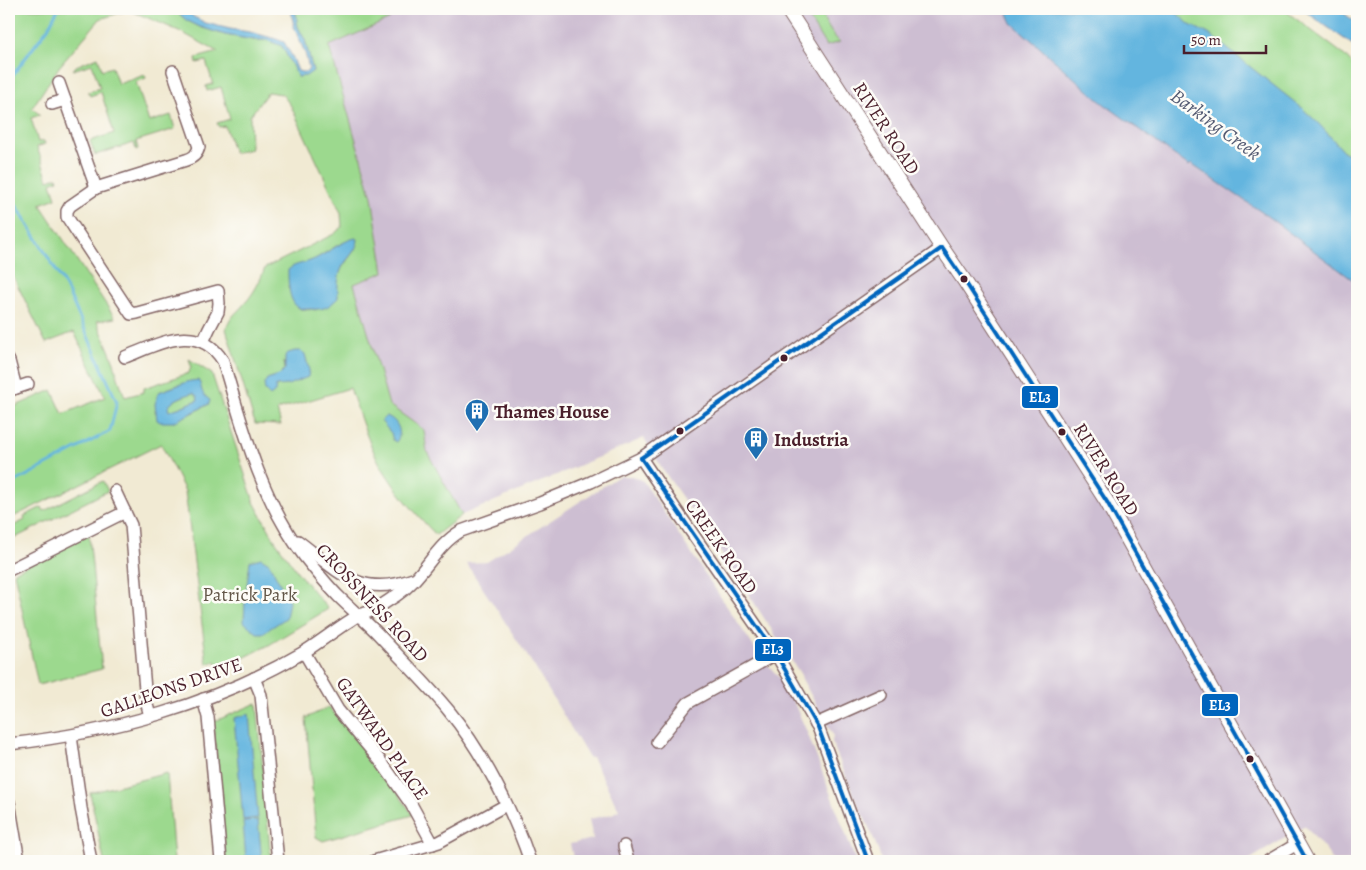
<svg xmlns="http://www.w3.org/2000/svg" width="1366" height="870" viewBox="0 0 1366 870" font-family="Alegreya,serif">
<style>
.industrial{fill:#cdbed2}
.green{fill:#9cd98e;stroke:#737c5c;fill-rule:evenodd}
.water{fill:#64b5df;stroke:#576a85;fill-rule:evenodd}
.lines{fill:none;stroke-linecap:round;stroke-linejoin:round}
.stream{stroke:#64b5df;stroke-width:3}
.minor-casing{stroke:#846666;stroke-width:14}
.tertiary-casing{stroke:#846666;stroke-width:16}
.minor{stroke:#fff;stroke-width:11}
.tertiary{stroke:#fff;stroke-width:14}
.bus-1-casing{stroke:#fdfcf7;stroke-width:8}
.bus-1{stroke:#0065bd;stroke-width:4}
.bus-dot{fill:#4a1f2b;stroke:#fdfcf7;stroke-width:2}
.labels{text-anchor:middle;stroke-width:5;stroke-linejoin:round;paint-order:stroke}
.street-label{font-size:19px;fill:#4a1f2b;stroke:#fdfcf7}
.poi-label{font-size:19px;font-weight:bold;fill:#4a1f2b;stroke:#fdfcf7;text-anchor:start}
.park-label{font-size:19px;fill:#635749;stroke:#fdfcf7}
.water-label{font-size:20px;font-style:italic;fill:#545b73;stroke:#fdfcf7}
.line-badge{stroke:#fdfcf7;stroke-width:2}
.badge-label{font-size:14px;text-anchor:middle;font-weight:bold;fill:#fff}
</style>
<rect width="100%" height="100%" fill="#fdfcf7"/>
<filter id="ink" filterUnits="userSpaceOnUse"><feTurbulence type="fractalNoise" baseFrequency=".02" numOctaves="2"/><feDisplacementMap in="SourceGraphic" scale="10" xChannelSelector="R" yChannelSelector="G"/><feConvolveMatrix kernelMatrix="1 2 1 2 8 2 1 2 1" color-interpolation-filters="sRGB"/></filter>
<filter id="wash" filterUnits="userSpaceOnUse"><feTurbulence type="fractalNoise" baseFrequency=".0096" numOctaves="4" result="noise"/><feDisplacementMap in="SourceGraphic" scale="20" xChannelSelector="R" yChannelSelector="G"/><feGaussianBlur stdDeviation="1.12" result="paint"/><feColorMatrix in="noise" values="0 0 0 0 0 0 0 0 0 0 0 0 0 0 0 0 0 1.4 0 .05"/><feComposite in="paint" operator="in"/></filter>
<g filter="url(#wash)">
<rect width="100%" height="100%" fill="#f1ead3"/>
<g class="industrial">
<polygon points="370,9 1006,9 1012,23 1100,101 1185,163 1190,164 1263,213 1357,283 1357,861 1333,861 1327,852 1305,826 1247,861 882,861 872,834 854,796 832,742 833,735 802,679 801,675 731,567 663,470 644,438 462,515 427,452 424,430 389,405 354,284 384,271 372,197 329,46 389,19 374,13"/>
<polygon points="619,476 632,476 643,481 758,653 787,687 807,732 856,861 569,861 569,860 573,858 570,844 593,839 589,819 612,814 619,810 592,757 589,758 534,666 466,563 487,562"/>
</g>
<g class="green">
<path d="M9 9H174L186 20 200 27 225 35 254 40H267L282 46 298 77 313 71 305 40 298 27 295 9H370L374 13 390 19 329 46 372 197 384 272 354 284 389 405 424 430 427 452 462 515 436 535C415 513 395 490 380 464 367 440 359 414 350 388L277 410 281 425 255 424 226 329C232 314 235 315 245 303 254 293 260 281 265 268L334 234 342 227 341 213 291 106 282 94 268 92 250 116 251 149 234 153 225 126 219 127 217 123 230 119 221 87 207 91 206 86 213 84 206 61 197 63 196 58 218 52 179 31 129 10 100 19 59 67 32 108 40 115 31 118 38 142 44 141 45 144 37 147 48 180 57 177 58 180 51 183 56 198 40 204 115 318 97 321 114 362 117 375 125 397 144 392V388L189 373 191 366 189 359 212 374 254 502 276 542 299 574 328 609 269 645 220 670 216 661 207 664 185 491 161 444 9 519V409L52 390 63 414 105 397 74 332 46 343 9 268ZM338 245H358L341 269 338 280 316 310 310 309H300L296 305 288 287 292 267 312 261ZM284 362 288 385 275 386 267 379 279 375 285 369ZM200 383 201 391 209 404 174 422 155 412 157 396 159 392 178 385Z"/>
<path d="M803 9H821C824 21 831 34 840 42L826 46Z"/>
<polygon points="1144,9 1283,9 1343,54 1354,66 1357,68 1357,184"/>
<polygon points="98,57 102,70 112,67 118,84 145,75 146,78 136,82 149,122 171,115 175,129 136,141 138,149 136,150 134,143 95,155 90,141 114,133 101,92 90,96 88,92 100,88 92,64 73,70 76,66"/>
<path d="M193 393 198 396V400L178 408 169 411 168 408C172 399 184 396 193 393Z"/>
<polygon points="103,481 108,491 9,541 9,528 25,520 24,516 42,507 44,511"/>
<polygon points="89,534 102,669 38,685 14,572"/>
<polygon points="257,703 271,861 226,861 213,722"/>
<polygon points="329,707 373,758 413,815 323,841 316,837 306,718"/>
<polygon points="167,773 174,861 104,861 90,793"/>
</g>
<g class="water">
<polygon points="174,9 185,9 194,17 206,23 230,29 250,32 276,39 284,42 293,58 298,71 302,72 307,72 309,68 305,53 294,27 291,9 295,9 298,27 305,40 313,71 306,76 298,77 282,46 267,40 254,40 225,35 200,27 186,20"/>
<polygon points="1006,9 1172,9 1190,25 1209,34 1302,108 1319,124 1345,153 1357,154 1357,283 1263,213 1191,164 1189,166 1185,163 1100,101 1012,23"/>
<polygon points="1302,9 1338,9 1357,23 1357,48"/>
<path d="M355 238 358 239C358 251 345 259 341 270 337 279 338 289 338 298 328 308 323 310 310 309 307 308 304 309 302 309 288 306 288 281 288 270 294 264 302 264 310 261 326 255 339 242 355 238Z"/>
<polygon points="295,351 301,351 305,354 309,370 308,377 288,385 276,386 275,392 270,396 265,391 264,384 267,379 279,375 285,369 285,356 288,353"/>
<path d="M198 380C204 389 198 391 210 400L209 404 174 422H160L157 420 155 404 159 392 190 381ZM193 393 197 396 198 400 178 408 169 411 168 408C172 399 184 396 193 393Z"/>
<path d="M386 416C397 419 404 433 396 442L393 440 391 433 381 421Z"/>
<polygon points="261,558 269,563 289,601 286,618 263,633 257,633 244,622 245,601 250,561"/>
<polygon points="249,714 258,818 243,820 234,718"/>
<polygon points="258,820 262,861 246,861 243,821"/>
</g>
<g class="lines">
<g class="stream">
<polyline points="9,80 48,28 58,9"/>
<polyline points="9,193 66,287 117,402 110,431 9,485"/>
</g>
</g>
</g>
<g filter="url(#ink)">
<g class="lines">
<defs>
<g id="minor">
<path d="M173 71 199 147C197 155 193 158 186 160L96 188 70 206 67 211V217L131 314 137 313 218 291 219 303 218 312 209 329 203 342"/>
<polyline points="59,83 96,188"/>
<polyline points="52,104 65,100"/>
<path d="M125 357C159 344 198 321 223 361 243 429 261 499 304 556 315 570 326 584 339 597 352 610 367 622 380 636 403 661 428 685 449 711 482 751 514 813 530 861"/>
<polyline points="9,361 16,388"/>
<polyline points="10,390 28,384"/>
<polyline points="641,458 674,507 776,654 818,727 868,861"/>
<polyline points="115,491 131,525 146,701 150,716"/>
<path d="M298 541C338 571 360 599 413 579"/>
<polyline points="9,570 125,512"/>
<polyline points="304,652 338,710 382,763 411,804 433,844"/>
<polyline points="254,678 261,695 278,861"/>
<polyline points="203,699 208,717 221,861"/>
<polyline points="816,724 881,695"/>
<polyline points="71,736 81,808 91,861"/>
<polyline points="657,742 688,703 776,654"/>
<path d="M9 744C110 733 216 704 304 652 320 642 335 630 351 620 357 615 364 614 371 611 380 607 389 600 397 595 423 578 435 546 461 531L540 503 591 482 641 458 942 248"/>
<polyline points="9,802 19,861"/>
<polyline points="624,846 628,861"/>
<polyline points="374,861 439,842 506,805"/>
<polyline points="1268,861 1297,844"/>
</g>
<polyline id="tertiary" points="787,9 942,248 964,280 1107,502 1307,861"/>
</defs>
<use href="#minor" class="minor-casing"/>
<use href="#tertiary" class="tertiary-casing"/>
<use href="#minor" class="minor"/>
<use href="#tertiary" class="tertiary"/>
<defs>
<g id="bus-1">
<polyline points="942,248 964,280 1107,502 1307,861"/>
<polyline points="641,458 776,654 818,727 868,861"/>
<polyline points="641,458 942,248"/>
</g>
</defs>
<use href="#bus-1" class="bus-1-casing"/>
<use href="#bus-1" class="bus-1"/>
</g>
</g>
<defs>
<symbol id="building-pin" viewBox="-11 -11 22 30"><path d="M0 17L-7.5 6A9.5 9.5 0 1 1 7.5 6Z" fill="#1f6fb2" stroke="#fdfcf7"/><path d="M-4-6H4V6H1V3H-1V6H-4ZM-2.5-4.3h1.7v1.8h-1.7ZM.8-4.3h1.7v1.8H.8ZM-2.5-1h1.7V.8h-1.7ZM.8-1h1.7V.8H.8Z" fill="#fff"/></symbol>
</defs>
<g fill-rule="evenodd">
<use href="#building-pin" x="463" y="397" width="28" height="38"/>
<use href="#building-pin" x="742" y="425" width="28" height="38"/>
</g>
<g class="bus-dot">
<circle cx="964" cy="279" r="4.5"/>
<circle cx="784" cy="358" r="4.5"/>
<circle cx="680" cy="431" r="4.5"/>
<circle cx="1062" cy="432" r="4.5"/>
<circle cx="1250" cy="759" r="4.5"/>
</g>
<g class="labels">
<g class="street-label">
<text transform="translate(887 128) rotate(57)" y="7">RIVER ROAD</text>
<text transform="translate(1107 469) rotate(58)" y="7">RIVER ROAD</text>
<text transform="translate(722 546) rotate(55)" y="7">CREEK ROAD</text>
<text transform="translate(373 602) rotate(47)" y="7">CROSSNESS ROAD</text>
<text transform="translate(171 687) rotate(-19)" y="7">GALLEONS DRIVE</text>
<text transform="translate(383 738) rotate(55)" y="7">GATWARD PLACE</text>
</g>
<g class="poi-label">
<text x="494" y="418">Thames House</text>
<text x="774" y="446">Industria</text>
</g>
<g class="park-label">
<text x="250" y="601">Patrick Park</text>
</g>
<g class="water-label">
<text transform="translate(1216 124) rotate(36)" y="7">Barking Creek</text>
</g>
</g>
<g class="line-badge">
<rect x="1021" y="385" width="38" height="24" rx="5" fill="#0065bd"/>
<rect x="754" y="638" width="38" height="24" rx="5" fill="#0065bd"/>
<rect x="1201" y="693" width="38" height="24" rx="5" fill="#0065bd"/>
</g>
<g class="badge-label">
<text x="1040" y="402">EL3</text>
<text x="773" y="654">EL3</text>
<text x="1220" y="710">EL3</text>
</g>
<rect width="1366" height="870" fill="none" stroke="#fdfcf7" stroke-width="30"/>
<path d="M1184 45v8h82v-8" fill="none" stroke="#4a1f2b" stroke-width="2.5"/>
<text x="1191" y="45" font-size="15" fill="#4a1f2b" stroke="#fdfcf7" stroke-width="4" paint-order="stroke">50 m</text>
</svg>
